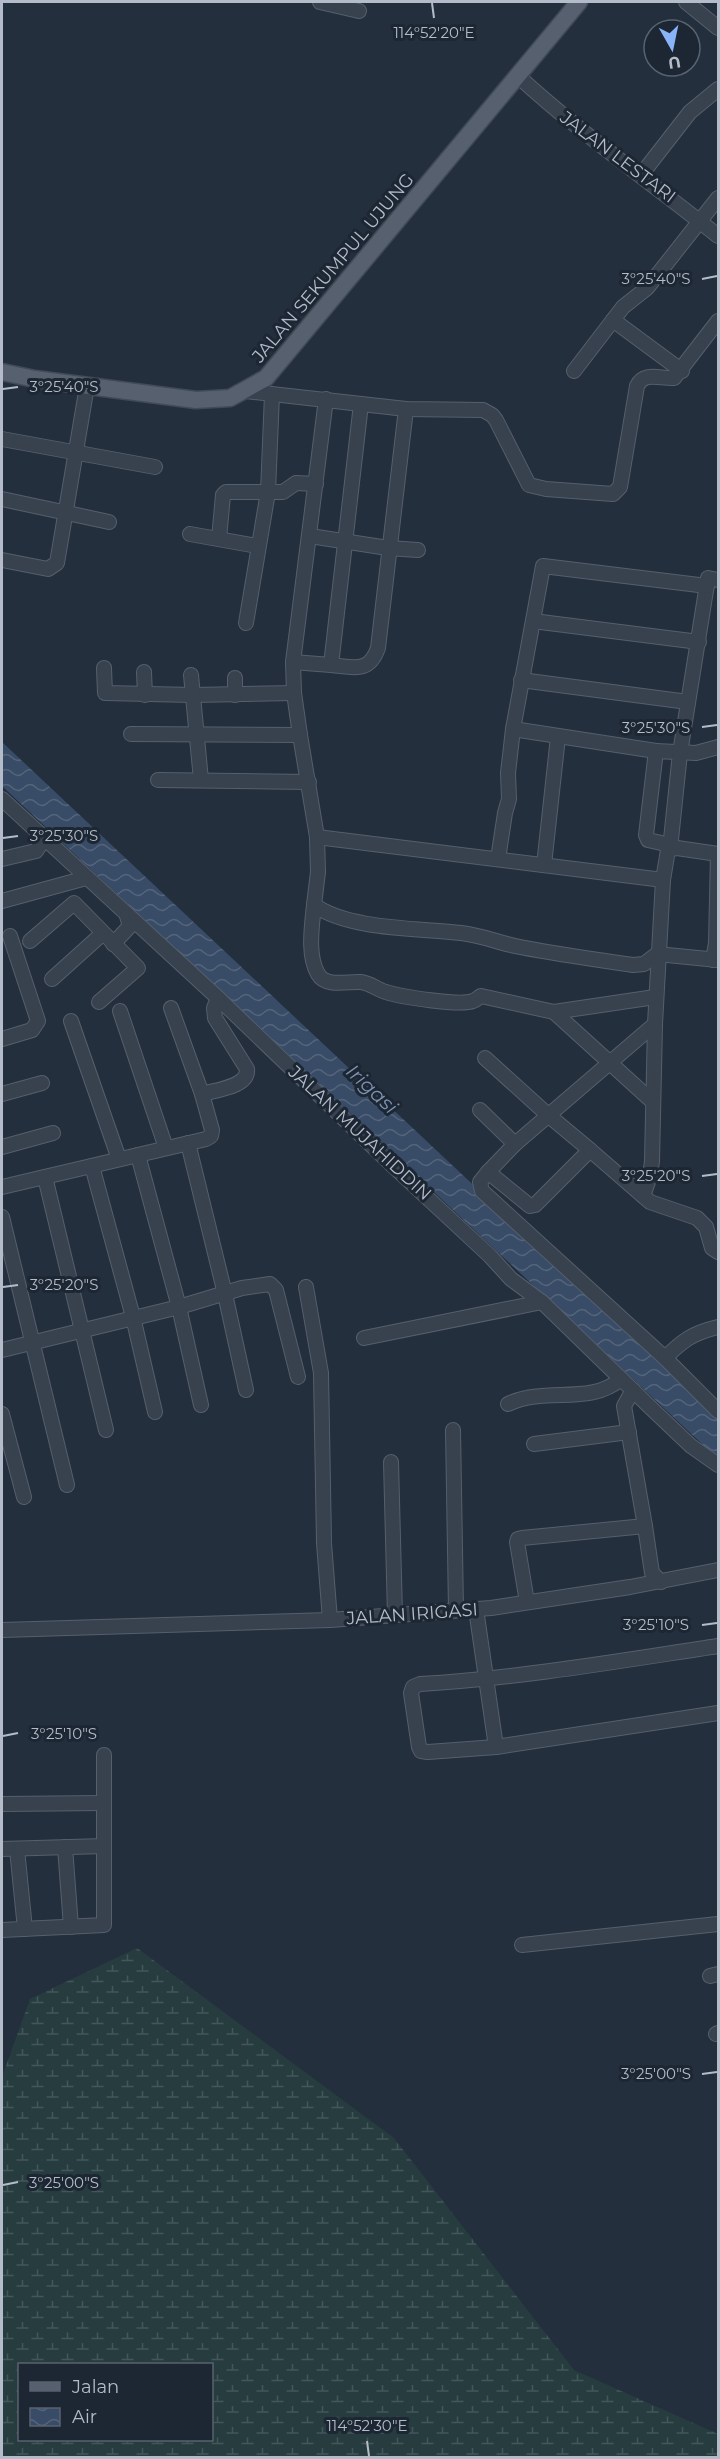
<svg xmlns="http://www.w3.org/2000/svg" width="720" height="2459" viewBox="0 0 720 2459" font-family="Montserrat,sans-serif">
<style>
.wetland{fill:url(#wetland-marsh);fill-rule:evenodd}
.water{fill:url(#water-waves)}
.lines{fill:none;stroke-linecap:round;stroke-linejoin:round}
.minor-casing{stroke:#565f6c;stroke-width:16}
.major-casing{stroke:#414a57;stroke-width:19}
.minor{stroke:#38414e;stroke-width:14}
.major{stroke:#56606e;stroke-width:16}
.ticks{fill:none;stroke:#b4bcc9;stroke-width:2}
.labels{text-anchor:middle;stroke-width:6;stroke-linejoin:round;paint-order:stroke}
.street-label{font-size:18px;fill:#b4bcc9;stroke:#1d2633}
.water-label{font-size:20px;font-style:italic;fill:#7c92b1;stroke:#1d2633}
.ticks-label{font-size:15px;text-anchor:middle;fill:#b4bcc9;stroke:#1d2633;stroke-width:6;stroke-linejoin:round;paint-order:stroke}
</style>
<defs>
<pattern id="wetland-marsh" width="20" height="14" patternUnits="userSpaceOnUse" patternTransform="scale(1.5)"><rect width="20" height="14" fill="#263c3f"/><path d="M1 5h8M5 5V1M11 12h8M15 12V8" fill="none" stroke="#435659"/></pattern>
<pattern id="water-waves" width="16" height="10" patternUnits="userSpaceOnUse" patternTransform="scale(1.5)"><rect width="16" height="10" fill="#394c67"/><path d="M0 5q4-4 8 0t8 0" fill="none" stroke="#53647b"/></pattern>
</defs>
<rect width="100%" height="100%" fill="#242f3e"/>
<path class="wetland" d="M137 1948 394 2138 574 2370 718 2434V2457H2V2077L30 1999ZM20 2364H212V2440H20Z"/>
<polygon class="water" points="2,742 718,1415 718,1459 2,786"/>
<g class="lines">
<defs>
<g id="minor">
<polyline points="320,2 359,11"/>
<polyline points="686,2 718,28"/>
<path d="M518 76C581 134 652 183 718 236"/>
<polyline points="641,175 690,112 718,89"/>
<polyline points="613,320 682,371"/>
<polyline points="574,371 623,307 647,288 718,198"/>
<path d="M245 391 406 409 483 410 492 415 496 420 529 485 546 489 613 494 620 487 637 386C644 371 660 379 674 378L718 321"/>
<path d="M326 399 293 662 294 693 300 735 317 837 318 872 314 905C349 930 419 928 461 933 480 935 497 942 515 946 554 954 594 959 633 965L644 964 657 954 718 960"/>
<polyline points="2,439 155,467"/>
<polyline points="2,499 109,522"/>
<polyline points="190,534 257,546"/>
<polyline points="310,536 388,548 418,550"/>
<polyline points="219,539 223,495 226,492 283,492 296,483 316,484"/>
<polyline points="2,560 48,569 57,563 87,386"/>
<polyline points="533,621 699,642"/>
<polyline points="246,623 268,492 272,394"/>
<polyline points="293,662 331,665 361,404"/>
<path d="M331 665C353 667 369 674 378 648L406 409"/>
<polyline points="104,668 105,693 193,695 294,693"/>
<polyline points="144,672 145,695"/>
<polyline points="191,675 201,780"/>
<polyline points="235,678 235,695"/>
<polyline points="521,680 688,702"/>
<polyline points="513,729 656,751"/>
<polyline points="131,734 300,735"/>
<polyline points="158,780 309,782"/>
<polyline points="2,799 218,998 392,1165 490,1256 511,1279 542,1302 651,1408 691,1446 718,1465"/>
<polyline points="317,837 663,880"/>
<polyline points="670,845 648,840 646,835 656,751 696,753 718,747"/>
<polyline points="670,849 680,753 708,578 718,580"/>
<polyline points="2,859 36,851 44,839"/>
<polyline points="498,859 505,813 509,799 508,773 513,729 543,566 707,586"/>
<polyline points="544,865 558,737"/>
<polyline points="2,901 86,878"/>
<path d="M314 905C312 926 307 955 318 974 326 988 348 981 361 982 370 983 378 990 386 992 401 997 460 1006 473 1001 476 1000 479 997 481 996L554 1012 655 997"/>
<polyline points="30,941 74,903 138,968 99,1002"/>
<polyline points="113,944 130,926 127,916"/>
<polyline points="713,960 716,943 718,854"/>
<polyline points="52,979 102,934"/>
<polyline points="171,1008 202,1094"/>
<polyline points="120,1011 166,1148"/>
<polyline points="554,1012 653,1102"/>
<polyline points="71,1021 119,1159"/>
<polyline points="2,1039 32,1030 38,1021 10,936"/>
<polyline points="485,1058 548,1115 590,1150 535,1205 530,1206 488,1172 515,1144"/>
<polyline points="2,1094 42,1083"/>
<polyline points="480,1110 515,1144 655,1024 663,880 668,850 677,848 718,854"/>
<polyline points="188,1143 225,1294 246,1390"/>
<polyline points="2,1147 53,1133"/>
<polyline points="590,1150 650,1202 697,1218 706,1227 712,1248 718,1252"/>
<polyline points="138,1155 179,1307 201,1405"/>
<polyline points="92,1166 133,1317 155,1412"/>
<polyline points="488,1172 480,1182 482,1191 665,1358 718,1411"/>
<polyline points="45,1177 106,1430"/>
<path d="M2 1187 206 1139 211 1136 212 1130 202 1094C215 1090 249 1087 247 1069L215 1018 214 1008 218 998"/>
<polyline points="643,1196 650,1176 652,1161 655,1024"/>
<polyline points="2,1217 67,1485"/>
<polyline points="306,1287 321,1373 324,1543 330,1620 491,1608 630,1587 718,1570"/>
<polyline points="364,1338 542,1302"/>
<polyline points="2,1350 179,1307 242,1288 270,1284 276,1290 298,1377"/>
<path d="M665 1358C683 1340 693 1333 718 1327"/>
<polyline points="633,1390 624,1406 645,1526"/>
<path d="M508 1404C547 1386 589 1406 621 1379"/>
<polyline points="2,1414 24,1497"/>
<polyline points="453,1430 456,1610"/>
<polyline points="534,1444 629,1432"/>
<polyline points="391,1462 395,1615"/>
<polyline points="527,1602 517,1542 518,1539 522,1538 645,1526 652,1573 661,1582"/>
<polyline points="476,1609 496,1747"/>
<polyline points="2,1630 330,1620"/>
<path d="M718 1646C619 1661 521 1678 420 1684L413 1687 411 1693 419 1747 421 1751 428 1752 496 1747 718 1713"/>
<polyline points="2,1804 104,1803"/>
<polyline points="65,1847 71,1927"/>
<polyline points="2,1849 104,1846"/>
<polyline points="17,1849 25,1929"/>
<polyline points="2,1930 104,1925 104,1755"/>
<polyline points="522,1945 718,1924"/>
<polyline points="710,1976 718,1974"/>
<polyline points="716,2034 718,2033"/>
</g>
<polyline id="major" points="2,372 35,379 196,400 230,398 266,378 579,2"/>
</defs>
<use href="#minor" class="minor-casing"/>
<use href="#major" class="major-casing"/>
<use href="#minor" class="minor"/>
<use href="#major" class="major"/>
</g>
<path class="ticks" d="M432 3 434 18M702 279 717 276M3 389 18 387M702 727 717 725M3 838 18 836M702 1176 717 1174M3 1287 18 1285M702 1625 717 1623M3 1736 18 1733M702 2074 717 2072M3 2185 18 2182M367 2441 369 2456"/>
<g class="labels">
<g class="street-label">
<text transform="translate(618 157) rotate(37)" y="6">JALAN LESTARI</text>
<text transform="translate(333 268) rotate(-50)" y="6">JALAN SEKUMPUL UJUNG</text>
<text transform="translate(360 1133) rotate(43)" y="6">JALAN MUJAHIDDIN</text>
<text transform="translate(412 1614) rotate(-4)" y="6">JALAN IRIGASI</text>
</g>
<g class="water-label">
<text transform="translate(372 1089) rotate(43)" y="7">Irigasi</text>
</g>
</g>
<g class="ticks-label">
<text x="434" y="38">114°52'20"E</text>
<text x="656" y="284">3°25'40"S</text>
<text x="64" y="392">3°25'40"S</text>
<text x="656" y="733">3°25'30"S</text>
<text x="64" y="841">3°25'30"S</text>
<text x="656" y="1181">3°25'20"S</text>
<text x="64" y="1290">3°25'20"S</text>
<text x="656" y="1630">3°25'10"S</text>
<text x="64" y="1739">3°25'10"S</text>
<text x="656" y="2079">3°25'00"S</text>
<text x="64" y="2188">3°25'00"S</text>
<text x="367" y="2431">114°52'30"E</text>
</g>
<rect width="720" height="2459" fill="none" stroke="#b4bcc9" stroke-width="6"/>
<rect x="18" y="2363" width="195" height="78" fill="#1d2633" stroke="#59626f" stroke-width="1.5"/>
<rect x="30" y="2382" width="30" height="9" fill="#56606e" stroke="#59626f" stroke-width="1.5"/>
<text x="72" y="2393" font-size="18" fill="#b4bcc9">Jalan</text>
<rect x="30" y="2408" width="30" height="18" fill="url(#water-waves)" stroke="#59626f" stroke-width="1.5"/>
<text x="72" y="2423" font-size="18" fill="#b4bcc9">Air</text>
<g transform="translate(672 48) rotate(171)"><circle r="28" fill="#1d2633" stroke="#59626f" stroke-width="1.5"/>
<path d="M0-4.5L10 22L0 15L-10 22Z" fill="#8ab4f8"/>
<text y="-9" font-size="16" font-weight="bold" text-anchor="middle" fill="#b4bcc9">U</text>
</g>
</svg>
